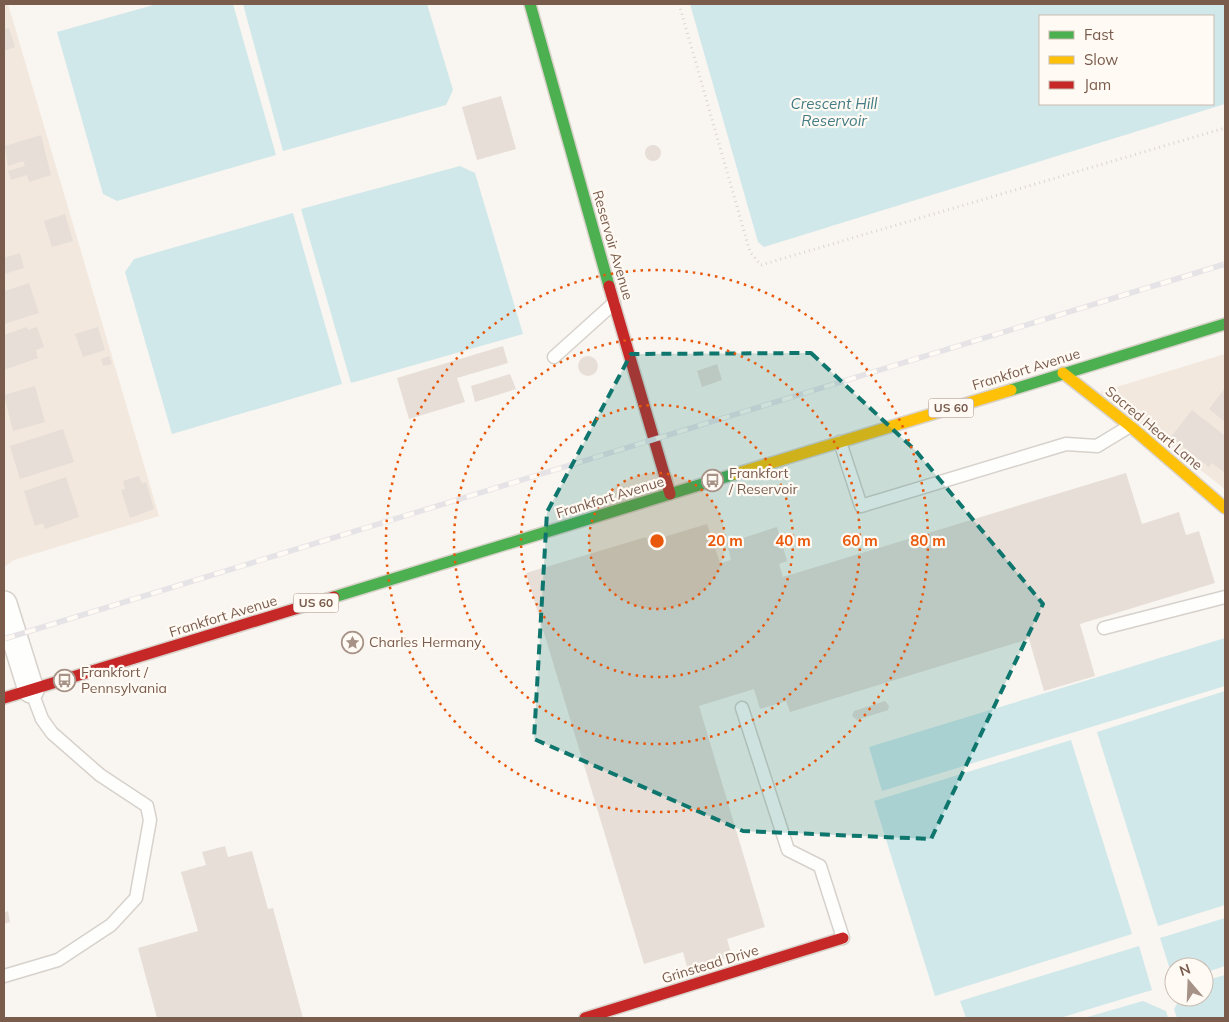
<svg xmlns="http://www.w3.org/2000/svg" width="1229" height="1022" viewBox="0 0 1229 1022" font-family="Mulish,sans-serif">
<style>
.residential{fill:#f2e8de}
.water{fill:#d0e8ea;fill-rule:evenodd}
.building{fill:#e6ded7}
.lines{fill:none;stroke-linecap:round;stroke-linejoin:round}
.lane-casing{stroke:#d7d1cb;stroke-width:15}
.street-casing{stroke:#d7d1cb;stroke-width:28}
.fast-casing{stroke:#d9d2cb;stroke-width:14}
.slow-casing{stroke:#d9d2cb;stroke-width:14}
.jam-casing{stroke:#d9d2cb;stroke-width:14}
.path{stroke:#dcd5d0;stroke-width:3;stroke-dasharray:1 4;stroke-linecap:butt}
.lane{stroke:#fefefd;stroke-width:12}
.street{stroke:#fefefd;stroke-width:25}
.fast{stroke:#4caf50;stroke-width:11}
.slow{stroke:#ffc107;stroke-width:11}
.jam{stroke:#c62828;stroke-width:11}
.rail-casing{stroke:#e6e3e7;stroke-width:5.5}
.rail{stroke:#fffaf3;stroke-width:4;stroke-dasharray:11;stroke-linecap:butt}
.marked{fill:#0f766e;fill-opacity:0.2;stroke:#0f766e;stroke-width:4;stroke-dasharray:10 6;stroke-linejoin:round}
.ring{fill:none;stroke:#e8590c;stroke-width:2.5;stroke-dasharray:2.5 5}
.labels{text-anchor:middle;stroke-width:4.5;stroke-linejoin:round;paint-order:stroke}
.shield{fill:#fffaf3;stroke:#a28b7f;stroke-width:1}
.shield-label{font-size:12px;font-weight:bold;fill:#7a5c4d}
.street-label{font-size:14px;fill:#7a5c4d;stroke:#fffaf3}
.poi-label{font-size:14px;fill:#7a5c4d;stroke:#fffaf3;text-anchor:start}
.water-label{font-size:15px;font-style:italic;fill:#437c86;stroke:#fffaf3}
.centre{fill:#e8590c;stroke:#fffaf3;stroke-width:2.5}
.ring-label{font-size:15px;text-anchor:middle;font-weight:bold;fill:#e8590c;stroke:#fffaf3;stroke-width:4.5;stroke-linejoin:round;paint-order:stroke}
</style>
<rect width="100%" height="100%" fill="#f9f5f0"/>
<g class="residential">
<polygon points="4,4 8,4 159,516 14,560 4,567"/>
<polygon points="1225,354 1225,489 1100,392"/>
</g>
<g class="water">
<polygon points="157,4 233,4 276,155 117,201 103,194 57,32"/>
<polygon points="243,4 427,4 453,90 446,105 283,151"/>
<path d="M690 4H1225V104L764 247 758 242ZM1040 16H1213V104H1040Z"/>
<polygon points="460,166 475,173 523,334 351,383 301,209"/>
<polygon points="293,213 342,384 172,434 125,272 134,259"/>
<polygon points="1225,638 1225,686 882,791 869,747"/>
<polygon points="1225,691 1225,905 1158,926 1097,732"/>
<polygon points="1071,740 1132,934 935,996 874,801"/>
<polygon points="1225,918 1225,966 1204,973 1204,967 1174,967 1174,982 1160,938"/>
<polygon points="1139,946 1152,990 1060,1018 966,1018 960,1001"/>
<polygon points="1225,975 1225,1018 1177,1018 1174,1009 1181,997 1204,997 1204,981"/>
<polygon points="1143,1001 1166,1011 1168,1018 1084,1018"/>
</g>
<g class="building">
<polygon points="9,28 15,47 4,51 4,29"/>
<polygon points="501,96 516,149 477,160 462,107"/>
<polygon points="41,135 51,175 29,182 27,175 11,180 8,171 25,166 23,161 8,166 5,146"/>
<circle cx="653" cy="153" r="8"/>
<polygon points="65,214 73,241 52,247 44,221"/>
<polygon points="20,253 24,268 4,274 4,258"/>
<polygon points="29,283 39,313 4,324 4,287 5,291"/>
<polygon points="27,327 28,330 37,327 44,347 36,350 38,358 4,370 4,335"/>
<polygon points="98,327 105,350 83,357 75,334"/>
<polygon points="503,346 508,363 457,378 465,402 409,419 397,378"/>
<polygon points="109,356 112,364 103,366 101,359"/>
<circle cx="588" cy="366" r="10"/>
<polygon points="717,364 722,380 702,387 697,371"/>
<polygon points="510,374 516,389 475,402 471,386"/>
<polygon points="35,386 45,422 13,431 4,395"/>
<polygon points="1225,388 1225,422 1209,409"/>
<polygon points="1192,410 1225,436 1225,473 1212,463 1209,467 1171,437"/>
<polygon points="63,429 74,462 20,479 10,446"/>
<polygon points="1126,473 1142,524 1179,512 1186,535 1199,531 1215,583 1080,624 1095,676 1044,691 1029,639 790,712 786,701 760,709 754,689 699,706 765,927 727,939 732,957 688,970 683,952 644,964 526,573 646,537 648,542 707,524 720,563 731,560 727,543 777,527 787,561 779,564 783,577"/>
<polygon points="139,476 142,484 146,482 154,509 130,518 121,490 125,489 123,481"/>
<polygon points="66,477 79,517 45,529 43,523 35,526 24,491"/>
<polygon points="885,701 889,706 888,710 857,720 852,716 854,711"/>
<polygon points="225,846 228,857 252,851 268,909 273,908 303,1018 157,1018 138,948 198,931 181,872 206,865 202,852"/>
<polygon points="8,911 10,922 4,924 4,913"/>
</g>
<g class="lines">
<defs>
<g id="lane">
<polyline points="554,357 614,303"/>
<polyline points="840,442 861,506 1066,444 1097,446 1130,426"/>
<polyline points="1104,628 1225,597"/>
<polyline points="742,708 788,850 820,866 843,938"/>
<polyline points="4,976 58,960 111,925 136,898 150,820 147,806 100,775 52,733 42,719 31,690"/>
</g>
<polyline id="street" points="4,604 31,690"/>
<g id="fast">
<polyline points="530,4 609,286"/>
<polyline points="1011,390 1225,324"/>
<polyline points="334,597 735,474"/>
</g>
<g id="slow">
<polyline points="1063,373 1130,426 1225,508"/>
<polyline points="735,474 1011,390"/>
</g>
<g id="jam">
<polyline points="609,286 670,494"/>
<polyline points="4,698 334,597"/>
<polyline points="585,1018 843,938"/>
</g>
</defs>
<use href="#lane" class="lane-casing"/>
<use href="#street" class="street-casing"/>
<use href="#fast" class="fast-casing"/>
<use href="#slow" class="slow-casing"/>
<use href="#jam" class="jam-casing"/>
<polyline class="path" points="679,4 750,252 761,265 1225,128"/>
<use href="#lane" class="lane"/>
<use href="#street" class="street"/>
<use href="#fast" class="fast"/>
<use href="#slow" class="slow"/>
<use href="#jam" class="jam"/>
<defs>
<polyline id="rail" points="4,639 1225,264"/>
</defs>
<use href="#rail" class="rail-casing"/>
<use href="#rail" class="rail"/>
</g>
<path class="marked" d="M811 353 916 451 1043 604 931 839 743 831 534 739 547 512 631 354Z"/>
<circle cx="657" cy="541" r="68" fill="#e8590c" fill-opacity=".12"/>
<g class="ring">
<circle cx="657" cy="541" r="68"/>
<circle cx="657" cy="541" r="136"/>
<circle cx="657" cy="541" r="203"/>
<circle cx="657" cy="541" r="271"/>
</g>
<defs>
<symbol id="bus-ring" viewBox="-11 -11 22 22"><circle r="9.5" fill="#fffaf3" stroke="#a69286" stroke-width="1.5"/><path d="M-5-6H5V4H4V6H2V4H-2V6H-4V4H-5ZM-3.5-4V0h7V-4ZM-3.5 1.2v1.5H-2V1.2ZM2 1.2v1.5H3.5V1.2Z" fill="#a69286"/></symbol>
<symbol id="sight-ring" viewBox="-11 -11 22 22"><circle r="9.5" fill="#fffaf3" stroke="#a69286" stroke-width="1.5"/><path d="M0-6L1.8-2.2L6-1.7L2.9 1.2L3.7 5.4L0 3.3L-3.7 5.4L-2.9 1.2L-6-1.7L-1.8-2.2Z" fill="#a69286"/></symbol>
</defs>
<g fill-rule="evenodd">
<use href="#bus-ring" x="700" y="468" width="25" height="25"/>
<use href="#sight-ring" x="340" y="630" width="25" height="25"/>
<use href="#bus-ring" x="52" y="668" width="25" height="25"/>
</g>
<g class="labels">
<g class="shield">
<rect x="928.5" y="398.5" width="45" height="19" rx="4"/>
<rect x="293.5" y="593.5" width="45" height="19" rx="4"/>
</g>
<g class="shield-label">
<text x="951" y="412">US 60</text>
<text x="316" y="607">US 60</text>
</g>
<g class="street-label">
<text transform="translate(613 245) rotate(74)" y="5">Reservoir Avenue</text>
<text transform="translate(1026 369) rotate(-17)" y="5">Frankfort Avenue</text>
<text transform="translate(1154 428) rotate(40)" y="5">Sacred Heart Lane</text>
<text transform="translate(610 497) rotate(-17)" y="5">Frankfort Avenue</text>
<text transform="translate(223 616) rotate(-17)" y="5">Frankfort Avenue</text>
<text transform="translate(710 964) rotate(-17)" y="5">Grinstead Drive</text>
</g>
<g class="poi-label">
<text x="729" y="478">Frankfort<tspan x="729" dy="16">/ Reservoir</tspan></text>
<text x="369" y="647">Charles Hermany</text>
<text x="81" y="677">Frankfort /<tspan x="81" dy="16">Pennsylvania</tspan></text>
</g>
<g class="water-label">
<text x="834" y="109">Crescent Hill<tspan x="834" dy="17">Reservoir</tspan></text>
</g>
</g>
<circle cx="657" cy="541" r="8" class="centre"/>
<g class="ring-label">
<text x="725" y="546">20 m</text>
<text x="793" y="546">40 m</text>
<text x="860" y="546">60 m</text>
<text x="928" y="546">80 m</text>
</g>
<rect width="1229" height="1022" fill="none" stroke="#7a5c4d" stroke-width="10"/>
<rect x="1039" y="15" width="175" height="90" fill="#fffaf3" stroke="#cabbb1"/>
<rect x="1049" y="31" width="25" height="8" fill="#4caf50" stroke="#cabbb1"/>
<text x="1084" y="40" font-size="15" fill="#7a5c4d">Fast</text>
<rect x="1049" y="56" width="25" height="8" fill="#ffc107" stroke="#cabbb1"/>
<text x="1084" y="65" font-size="15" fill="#7a5c4d">Slow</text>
<rect x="1049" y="81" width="25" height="8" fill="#c62828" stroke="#cabbb1"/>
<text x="1084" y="90" font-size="15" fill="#7a5c4d">Jam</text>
<g transform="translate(1189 982) rotate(341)"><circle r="24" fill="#fffaf3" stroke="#cabbb1"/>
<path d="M0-4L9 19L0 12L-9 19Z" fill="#a69286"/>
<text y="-8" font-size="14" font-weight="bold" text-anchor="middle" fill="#7a5c4d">N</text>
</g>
</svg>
